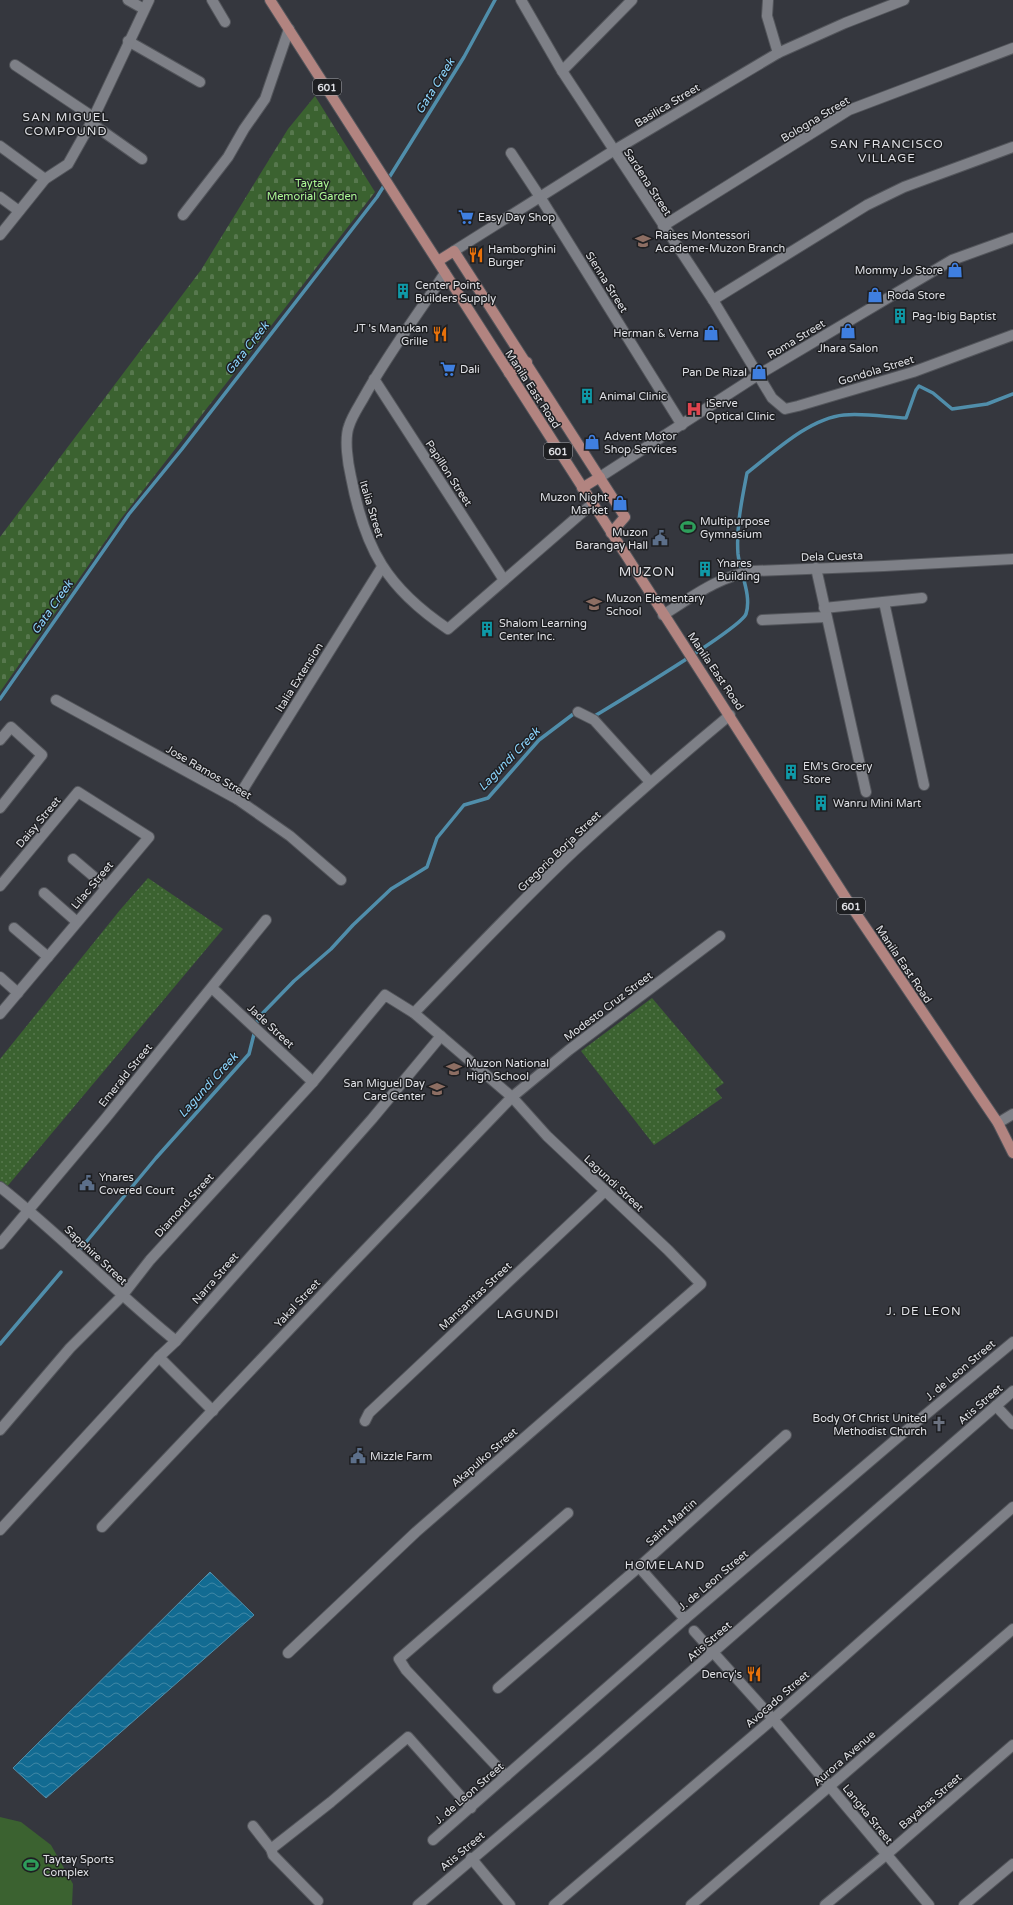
<svg xmlns="http://www.w3.org/2000/svg" width="1013" height="1905" viewBox="0 0 1013 1905" font-family="'Varela Round',sans-serif">
<style>
.grass{fill:url(#grass-dots)}
.cemetery{fill:url(#cemetery-stones)}
.pitch{fill:#3b6230}
.water{fill:url(#water-waves);stroke:#508eab}
.lines{fill:none;stroke-linecap:round;stroke-linejoin:round}
.stream{stroke:#508eab;stroke-width:3.5}
.minor-casing{stroke:#53555b;stroke-width:12}
.major-casing{stroke:#53555b;stroke-width:12}
.minor{stroke:#7e8087;stroke-width:10}
.major{stroke:#b28480;stroke-width:10}
.labels{text-anchor:middle;stroke-width:3;stroke-linejoin:round;paint-order:stroke}
.shield{fill:#1e1f22;stroke:#a5a6aa;stroke-width:1}
.shield-label{font-size:10px;font-weight:bold;fill:#dfe0e5}
.street-label{font-size:11px;fill:#dfe0e5;stroke:#1e1f22}
.park-label{font-size:11px;fill:#acf994;stroke:#1e1f22}
.poi-label{font-size:11px;fill:#dfe0e5;stroke:#1e1f22;text-anchor:start}
.water-label{font-size:12px;font-style:italic;fill:#8bd3fb;stroke:#1e1f22}
.neighbourhood-label{font-size:12px;letter-spacing:1px;fill:#dfe0e5;stroke:#1e1f22}
.quarter-label{font-size:13px;letter-spacing:1px;fill:#dfe0e5;stroke:#1e1f22}
</style>
<defs>
<pattern id="grass-dots" width="8" height="8" patternUnits="userSpaceOnUse"><rect width="8" height="8" fill="#3b6230"/><path d="M2 2h.1M6 6h.1" fill="none" stroke="#57784e" stroke-width="1.8" stroke-linecap="round"/></pattern>
<pattern id="cemetery-stones" width="16" height="16" patternUnits="userSpaceOnUse"><rect width="16" height="16" fill="#3b6230"/><path d="M2 7V4a2 2 0 0 1 4 0v3zM10 15v-3a2 2 0 0 1 4 0v3z" fill="#57784e"/></pattern>
<pattern id="water-waves" width="16" height="10" patternUnits="userSpaceOnUse"><rect width="16" height="10" fill="#126b92"/><path d="M0 5q4-4 8 0t8 0" fill="none" stroke="#3f87a6"/></pattern>
</defs>
<rect width="100%" height="100%" fill="#35373e"/>
<g class="grass">
<polygon points="148,878 223,929 0,1195 0,1059 120,910"/>
<polygon points="652,998 724,1083 715,1089 722,1098 654,1145 581,1051"/>
</g>
<polygon class="cemetery" points="315,96 375,192 120,520 0,692 0,537 201,270 288,129"/>
<polygon class="pitch" points="0,1817 21,1822 51,1845 73,1884 72,1905 0,1905"/>
<polygon class="water" points="210,1572 254,1615 46,1798 13,1768"/>
<g class="lines">
<g class="stream">
<polyline points="0,699 129,514 182,449 377,197 464,57 495,0"/>
<path d="M593 717C616 703 740 629 746 614 752 595 740 573 738 554 736 527 742 499 747 473 774 452 810 418 844 415 864 413 886 417 906 418L916 390 919 386 933 393 952 409 987 404 1013 394"/>
<polyline points="77,1253 156,1158 249,1054 258,1018 294,981 331,949 353,925 391,889 427,867 437,838 464,805 488,798 539,740 576,712"/>
<polyline points="0,1344 61,1272"/>
</g>
<defs>
<g id="minor">
<polyline points="128,0 144,9"/>
<polyline points="212,0 225,22"/>
<polyline points="521,0 562,71 713,300 772,398 785,409 798,406 913,372 1013,335"/>
<polyline points="768,0 767,16 778,53"/>
<polyline points="128,41 200,82"/>
<polyline points="15,65 93,117"/>
<polyline points="562,71 632,0"/>
<polyline points="91,123 142,159"/>
<polyline points="0,146 45,179"/>
<polyline points="511,153 540,197 682,425"/>
<polyline points="0,197 19,211"/>
<polyline points="183,215 228,157 244,129 265,99 289,29"/>
<polyline points="663,226 849,110 1013,48"/>
<polyline points="0,235 45,179 68,164 91,123 149,0"/>
<polyline points="454,251 613,151 778,53 845,23 904,0"/>
<path d="M445 273C418 314 388 354 364 397 359 406 352 416 349 426 344 439 348 464 351 477 365 550 387 588 448 629L592 504"/>
<polyline points="713,300 867,205 904,187 1013,147"/>
<polyline points="374,379 504,580"/>
<polyline points="600,477 758,375 952,260 1013,238"/>
<polyline points="816,568 866,792"/>
<polyline points="884,602 924,785"/>
<polyline points="824,608 922,598"/>
<path d="M663 615C692 597 719 576 753 571L884 566 1013 559"/>
<polyline points="762,620 826,617"/>
<polyline points="56,700 237,799 290,836 341,880"/>
<polyline points="578,712 594,720 650,782"/>
<polyline points="0,740 11,727 42,755 0,808"/>
<polyline points="237,799 382,567"/>
<polyline points="73,859 106,887"/>
<polyline points="0,886 78,792 149,837 0,1014"/>
<polyline points="44,893 77,922"/>
<polyline points="14,928 48,957"/>
<polyline points="0,977 18,993"/>
<polyline points="212,988 313,1082"/>
<path d="M414 1013C467 958 519 903 574 851 625 804 677 759 730 715"/>
<polyline points="998,1123 1013,1114"/>
<path d="M0 1187C61 1235 115 1292 176 1341"/>
<polyline points="0,1244 105,1119 266,920"/>
<polyline points="159,1357 213,1411"/>
<polyline points="996,1406 1013,1424"/>
<polyline points="365,1421 369,1413 605,1191"/>
<polyline points="0,1430 70,1348 122,1296 150,1260 313,1082 385,995 414,1013 512,1097 547,1136 668,1250 701,1284 416,1532 288,1653"/>
<polyline points="102,1527 341,1275 512,1097 569,1050 720,936"/>
<polyline points="0,1530 159,1357 176,1341 372,1119 441,1036"/>
<polyline points="639,1567 685,1619"/>
<polyline points="694,1631 773,1719 929,1905"/>
<polyline points="498,1688 639,1567 786,1435"/>
<polyline points="506,1776 406,1670 399,1659 568,1513"/>
<polyline points="253,1826 271,1849 273,1855 318,1901"/>
<polyline points="433,1840 685,1619 895,1440 1013,1342"/>
<polyline points="271,1849 331,1802 408,1737 471,1808"/>
<polyline points="471,1858 510,1905"/>
<polyline points="418,1905 594,1756 1013,1391"/>
<polyline points="554,1905 773,1719 1013,1507"/>
<polyline points="691,1905 1013,1629"/>
<polyline points="825,1905 886,1855 1013,1745"/>
<polyline points="964,1905 1013,1864"/>
</g>
<g id="major">
<polyline points="270,0 851,906 998,1123 1013,1153"/>
<polyline points="438,261 454,251 625,517 611,533"/>
<polyline points="509,373 527,362"/>
<polyline points="582,488 600,477"/>
</g>
</defs>
<use href="#minor" class="minor-casing"/>
<use href="#major" class="major-casing"/>
<use href="#minor" class="minor"/>
<use href="#major" class="major"/>
</g>
<defs>
<symbol id="supermarket-bare" viewBox="-9 -9 18 18"><path d="M-6-5.5h2.5l.6 2H6L4.5 2H-2.5L-4.4-4H-6ZM-1.5 3.2a1.3 1.3 0 1 0 .1 0ZM3 3.2a1.3 1.3 0 1 0 .1 0Z" fill="#3f7fe0" stroke="#1e1f22" stroke-width="2.5" paint-order="stroke"/></symbol>
<symbol id="school-bare" viewBox="-9 -9 18 18"><path d="M0-5L7-2L0 1L-7-2ZM-4 1L0 2.5L4 1V4Q0 6-4 4Z" fill="#8d6e63" stroke="#1e1f22" stroke-width="2.5" paint-order="stroke"/></symbol>
<symbol id="restaurant-bare" viewBox="-9 -9 18 18"><path d="M-5-6h1v4h1v-4h1v4h1v-4h1v5L-1.5 .5V6h-2V.5L-5-1ZM5-6V6H3V1.5H1.5Q1.5-4 5-6Z" fill="#e8710a" stroke="#1e1f22" stroke-width="2.5" paint-order="stroke"/></symbol>
<symbol id="shop-bare" viewBox="-9 -9 18 18"><path d="M-5-2.5h2.3a2.7 3.5 0 0 1 5.4 0H5L5.5 6h-11ZM-1.5-2.5h3a1.5 2.3 0 0 0-3 0Z" fill="#3f7fe0" stroke="#1e1f22" stroke-width="2.5" paint-order="stroke"/></symbol>
<symbol id="building-bare" viewBox="-9 -9 18 18"><path d="M-4-6H4V6H1V3H-1V6H-4ZM-2.5-4.3h1.7v1.8h-1.7ZM.8-4.3h1.7v1.8H.8ZM-2.5-1h1.7V.8h-1.7ZM.8-1h1.7V.8H.8Z" fill="#0f9aa8" stroke="#1e1f22" stroke-width="2.5" paint-order="stroke"/></symbol>
<symbol id="hospital-bare" viewBox="-9 -9 18 18"><path d="M-5-5h3v3.5h4V-5h3V5h-3V1.5h-4V5h-3Z" fill="#e0444e" stroke="#1e1f22" stroke-width="2.5" paint-order="stroke"/></symbol>
<symbol id="stadium-bare" viewBox="-9 -9 18 18"><path d="M0-5a6.5 5 0 1 0 0 10a6.5 5 0 1 0 0-10ZM-3.5-1.8h7v3.6h-7Z" fill="#2e9e5b" stroke="#1e1f22" stroke-width="2.5" paint-order="stroke"/></symbol>
<symbol id="civic-bare" viewBox="-9 -9 18 18"><path d="M-.6-6.5H3V-4.5H.6V-3L4-1V1h2V6H-6V1h2V-1L-.6-3ZM-1.2 2.5V6h2.4V2.5Z" fill="#5c6f8a" stroke="#1e1f22" stroke-width="2.5" paint-order="stroke"/></symbol>
<symbol id="church-bare" viewBox="-9 -9 18 18"><path d="M-1.2-6h2.4v3.5h3.3v2.4h-3.3V6h-2.4V-.1h-3.3v-2.4h3.3Z" fill="#6b7280" stroke="#1e1f22" stroke-width="2.5" paint-order="stroke"/></symbol>
</defs>
<g fill-rule="evenodd">
<use href="#supermarket-bare" x="455" y="206" width="22" height="22"/>
<use href="#school-bare" x="632" y="230" width="22" height="22"/>
<use href="#restaurant-bare" x="465" y="244" width="22" height="22"/>
<use href="#shop-bare" x="944" y="259" width="22" height="22"/>
<use href="#building-bare" x="392" y="280" width="22" height="22"/>
<use href="#shop-bare" x="864" y="284" width="22" height="22"/>
<use href="#building-bare" x="889" y="305" width="22" height="22"/>
<use href="#shop-bare" x="837" y="320" width="22" height="22"/>
<use href="#shop-bare" x="700" y="322" width="22" height="22"/>
<use href="#restaurant-bare" x="429" y="323" width="22" height="22"/>
<use href="#supermarket-bare" x="437" y="358" width="22" height="22"/>
<use href="#shop-bare" x="748" y="361" width="22" height="22"/>
<use href="#building-bare" x="576" y="385" width="22" height="22"/>
<use href="#hospital-bare" x="683" y="398" width="22" height="22"/>
<use href="#shop-bare" x="581" y="431" width="22" height="22"/>
<use href="#shop-bare" x="609" y="492" width="22" height="22"/>
<use href="#stadium-bare" x="677" y="516" width="22" height="22"/>
<use href="#civic-bare" x="649" y="527" width="22" height="22"/>
<use href="#building-bare" x="694" y="558" width="22" height="22"/>
<use href="#school-bare" x="583" y="593" width="22" height="22"/>
<use href="#building-bare" x="476" y="618" width="22" height="22"/>
<use href="#building-bare" x="780" y="761" width="22" height="22"/>
<use href="#building-bare" x="810" y="792" width="22" height="22"/>
<use href="#school-bare" x="443" y="1058" width="22" height="22"/>
<use href="#school-bare" x="426" y="1078" width="22" height="22"/>
<use href="#civic-bare" x="76" y="1172" width="22" height="22"/>
<use href="#church-bare" x="928" y="1413" width="22" height="22"/>
<use href="#civic-bare" x="347" y="1445" width="22" height="22"/>
<use href="#restaurant-bare" x="743" y="1663" width="22" height="22"/>
<use href="#stadium-bare" x="20" y="1854" width="22" height="22"/>
</g>
<g class="labels">
<g class="shield">
<rect x="313" y="79" width="28" height="16" rx="3"/>
<rect x="544" y="443" width="28" height="16" rx="3"/>
<rect x="837" y="898" width="28" height="16" rx="3"/>
</g>
<g class="shield-label">
<text x="327" y="91">601</text>
<text x="558" y="455">601</text>
<text x="851" y="910">601</text>
</g>
<g class="street-label">
<text transform="translate(667 105) rotate(-31)" y="4">Basilica Street</text>
<text transform="translate(815 119) rotate(-31)" y="4">Bologna Street</text>
<text transform="translate(648 182) rotate(57)" y="4">Sardena Street</text>
<text transform="translate(607 282) rotate(58)" y="4">Sienna Street</text>
<text transform="translate(796 339) rotate(-31)" y="4">Roma Street</text>
<text transform="translate(876 370) rotate(-17)" y="4">Gondola Street</text>
<text transform="translate(533 389) rotate(57)" y="4">Manila East Road</text>
<text transform="translate(449 473) rotate(57)" y="4">Papillon Street</text>
<text transform="translate(372 509) rotate(73)" y="4">Italia Street</text>
<text transform="translate(832 556) rotate(-2)" y="4">Dela Cuesta</text>
<text transform="translate(716 671) rotate(56)" y="4">Manila East Road</text>
<text transform="translate(299 677) rotate(-58)" y="4">Italia Extension</text>
<text transform="translate(209 772) rotate(30)" y="4">Jose Ramos Street</text>
<text transform="translate(38 822) rotate(-50)" y="4">Daisy Street</text>
<text transform="translate(559 851) rotate(-44)" y="4">Gregorio Borja Street</text>
<text transform="translate(92 885) rotate(-50)" y="4">Lilac Street</text>
<text transform="translate(904 964) rotate(56)" y="4">Manila East Road</text>
<text transform="translate(608 1006) rotate(-37)" y="4">Modesto Cruz Street</text>
<text transform="translate(271 1026) rotate(43)" y="4">Jade Street</text>
<text transform="translate(125 1075) rotate(-51)" y="4">Emerald Street</text>
<text transform="translate(614 1183) rotate(43)" y="4">Lagundi Street</text>
<text transform="translate(184 1205) rotate(-48)" y="4">Diamond Street</text>
<text transform="translate(96 1255) rotate(43)" y="4">Sapphire Street</text>
<text transform="translate(215 1278) rotate(-49)" y="4">Narra Street</text>
<text transform="translate(475 1296) rotate(-43)" y="4">Mansanitas Street</text>
<text transform="translate(297 1303) rotate(-47)" y="4">Yakal Street</text>
<text transform="translate(960 1370) rotate(-40)" y="4">J. de Leon Street</text>
<text transform="translate(980 1404) rotate(-41)" y="4">Atis Street</text>
<text transform="translate(484 1457) rotate(-41)" y="4">Akapulko Street</text>
<text transform="translate(671 1522) rotate(-42)" y="4">Saint Martin</text>
<text transform="translate(713 1580) rotate(-40)" y="4">J. de Leon Street</text>
<text transform="translate(709 1641) rotate(-41)" y="4">Atis Street</text>
<text transform="translate(777 1699) rotate(-41)" y="4">Avocado Street</text>
<text transform="translate(844 1758) rotate(-41)" y="4">Aurora Avenue</text>
<text transform="translate(469 1793) rotate(-41)" y="4">J. de Leon Street</text>
<text transform="translate(930 1801) rotate(-41)" y="4">Bayabas Street</text>
<text transform="translate(868 1814) rotate(51)" y="4">Langka Street</text>
<text transform="translate(462 1851) rotate(-40)" y="4">Atis Street</text>
</g>
<g class="park-label">
<text x="312" y="187">Taytay<tspan x="312" dy="13">Memorial Garden</tspan></text>
</g>
<g class="poi-label">
<text x="478" y="221">Easy Day Shop</text>
<text x="655" y="239">Raises Montessori<tspan x="655" dy="13">Academe-Muzon Branch</tspan></text>
<text x="488" y="253">Hamborghini<tspan x="488" dy="13">Burger</tspan></text>
<text x="943" y="274" text-anchor="end">Mommy Jo Store</text>
<text x="415" y="289">Center Point<tspan x="415" dy="13">Builders Supply</tspan></text>
<text x="887" y="299">Roda Store</text>
<text x="912" y="320">Pag-Ibig Baptist</text>
<text x="428" y="332" text-anchor="end">JT 's Manukan<tspan x="428" dy="13">Grille</tspan></text>
<text x="699" y="337" text-anchor="end">Herman &amp; Verna</text>
<text x="848" y="352" text-anchor="middle">Jhara Salon</text>
<text x="460" y="373">Dali</text>
<text x="747" y="376" text-anchor="end">Pan De Rizal</text>
<text x="599" y="400">Animal Clinic</text>
<text x="706" y="407">iServe<tspan x="706" dy="13">Optical Clinic</tspan></text>
<text x="604" y="440">Advent Motor<tspan x="604" dy="13">Shop Services</tspan></text>
<text x="608" y="501" text-anchor="end">Muzon Night<tspan x="608" dy="13">Market</tspan></text>
<text x="700" y="525">Multipurpose<tspan x="700" dy="13">Gymnasium</tspan></text>
<text x="648" y="536" text-anchor="end">Muzon<tspan x="648" dy="13">Barangay Hall</tspan></text>
<text x="717" y="567">Ynares<tspan x="717" dy="13">Building</tspan></text>
<text x="606" y="602">Muzon Elementary<tspan x="606" dy="13">School</tspan></text>
<text x="499" y="627">Shalom Learning<tspan x="499" dy="13">Center Inc.</tspan></text>
<text x="803" y="770">EM's Grocery<tspan x="803" dy="13">Store</tspan></text>
<text x="833" y="807">Wanru Mini Mart</text>
<text x="466" y="1067">Muzon National<tspan x="466" dy="13">High School</tspan></text>
<text x="425" y="1087" text-anchor="end">San Miguel Day<tspan x="425" dy="13">Care Center</tspan></text>
<text x="99" y="1181">Ynares<tspan x="99" dy="13">Covered Court</tspan></text>
<text x="927" y="1422" text-anchor="end">Body Of Christ United<tspan x="927" dy="13">Methodist Church</tspan></text>
<text x="370" y="1460">Mizzle Farm</text>
<text x="742" y="1678" text-anchor="end">Dency's</text>
<text x="43" y="1863">Taytay Sports<tspan x="43" dy="13">Complex</tspan></text>
</g>
<g class="water-label">
<text transform="translate(435 86) rotate(-58)" y="4">Gata Creek</text>
<text transform="translate(247 348) rotate(-52)" y="4">Gata Creek</text>
<text transform="translate(52 607) rotate(-55)" y="4">Gata Creek</text>
<text transform="translate(509 759) rotate(-46)" y="4">Lagundi Creek</text>
<text transform="translate(208 1085) rotate(-48)" y="4">Lagundi Creek</text>
</g>
<g class="neighbourhood-label">
<text x="66" y="121">SAN MIGUEL<tspan x="66" dy="14">COMPOUND</tspan></text>
<text x="887" y="148">SAN FRANCISCO<tspan x="887" dy="14">VILLAGE</tspan></text>
<text x="924" y="1315">J. DE LEON</text>
<text x="528" y="1318">LAGUNDI</text>
<text x="665" y="1569">HOMELAND</text>
</g>
<g class="quarter-label">
<text x="647" y="576">MUZON</text>
</g>
</g>
</svg>
